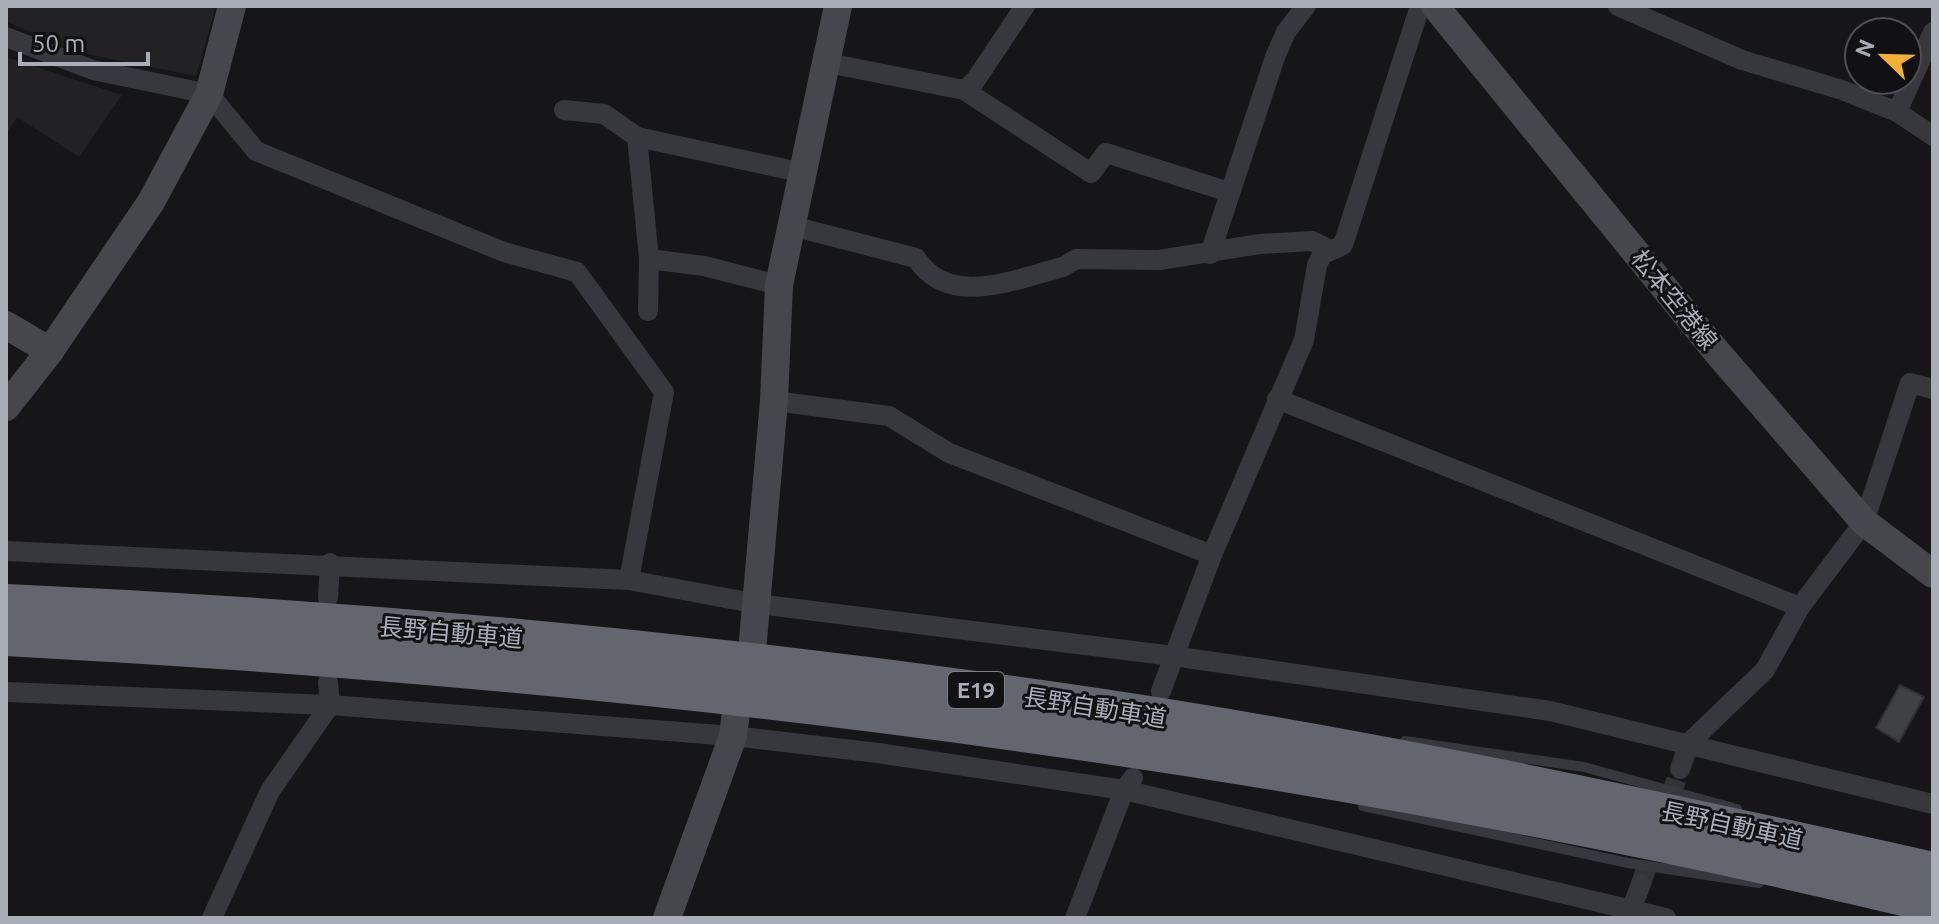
<svg xmlns="http://www.w3.org/2000/svg" width="1939" height="924" viewBox="0 0 1939 924" font-family="Ubuntu,'Noto Sans JP',sans-serif">
<style>
.built{fill:#222225}
.building{fill:#404145;stroke:#303034;stroke-width:2}
.lines{fill:none;stroke-linecap:round;stroke-linejoin:round}
.street-tunnel{stroke:#333438;stroke-width:20;stroke-dasharray:20 10;stroke-linecap:butt}
.lane{stroke:#37383d;stroke-width:10}
.street{stroke:#37383d;stroke-width:20}
.secondary{stroke:#45474d;stroke-width:28}
.highway{stroke:#63666e;stroke-width:38}
.labels{text-anchor:middle;stroke-width:6;stroke-linejoin:round;paint-order:stroke}
.shield{fill:#111113;stroke:#7b7e86;stroke-width:2}
.shield-label{font-size:22px;font-weight:bold;fill:#a8adb8}
.street-label{font-size:24px;fill:#a8adb8;stroke:#111113}
</style>
<rect width="100%" height="100%" fill="#161618"/>
<g class="built">
<polygon points="6,6 216,6 196,76 71,51 6,21"/>
<polygon points="6,57 122,95 79,157 17,117 6,134"/>
</g>
<polygon class="building" points="1900,685 1924,697 1899,742 1876,728"/>
<g class="lines">
<polyline class="street-tunnel" points="1641,884 1680,769"/>
<g class="lane">
<polyline points="1405,741 1584,767 1737,809"/>
<polyline points="1363,806 1628,863 1759,883"/>
</g>
<g class="street">
<polyline points="1618,6 1742,60 1842,90 1897,112 1933,136"/>
<polyline points="6,37 93,70 209,94 256,151 504,252 577,272 664,392 629,580"/>
<polyline points="828,63 964,90 1091,173 1106,153 1229,192"/>
<polyline points="964,90 975,81 1025,6"/>
<polyline points="564,110 604,114 637,137 649,259 648,311"/>
<polyline points="1897,112 1933,32"/>
<polyline points="637,137 804,173"/>
<path d="M792 226 916 258C949 309 1015 279 1063 267L1076 259 1159 260 1260 244 1312 241 1330 250"/>
<polyline points="1210,254 1275,57 1286,32 1306,6"/>
<polyline points="649,259 704,266 779,285"/>
<polyline points="1277,399 1800,607"/>
<polyline points="774,401 889,416 949,453 1212,555"/>
<polyline points="6,551 629,580 758,604 1173,656 1550,711 1933,804"/>
<polyline points="328,598 330,563"/>
<polyline points="1161,691 1212,555 1304,340 1317,265 1322,255 1343,245 1420,6"/>
<polyline points="6,692 330,705 733,736 878,753 1124,790 1666,918"/>
<polyline points="1680,769 1689,743 1765,670 1800,607 1864,522 1910,383 1933,389"/>
<polyline points="212,918 270,791 330,705 328,682"/>
<polyline points="1075,918 1124,790 1133,778"/>
<polyline points="1628,918 1641,884"/>
</g>
<g class="secondary">
<polyline points="1435,6 1716,351 1864,522 1933,574"/>
<polyline points="6,325 50,351"/>
<polyline points="6,407 50,351 151,202 209,94 232,6"/>
<polyline points="753,640 774,401 779,285 838,6"/>
<polyline points="667,918 733,736 736,712"/>
</g>
<g class="highway">
<path d="M6 603C371 619 736 654 1097 707 1378 749 1656 809 1933 871"/>
<path d="M6 637C654 671 1301 752 1933 904"/>
</g>
</g>
<g class="labels">
<rect class="shield" x="948" y="672" width="56" height="36" rx="6"/>
<g class="shield-label">
<text x="976" y="698">E19</text>
</g>
<g class="street-label">
<text transform="translate(1674 300) rotate(51)" y="8">松本空港線</text>
<text transform="translate(451 633) rotate(5)" y="8">長野自動車道</text>
<text transform="translate(1095 708) rotate(9)" y="8">長野自動車道</text>
<text transform="translate(1732 826) rotate(12)" y="8">長野自動車道</text>
</g>
</g>
<rect width="1939" height="924" fill="none" stroke="#a8adb8" stroke-width="16"/>
<g transform="translate(1883 56) rotate(293)"><circle r="38" fill="#111113" stroke="#4d4f55" stroke-width="2"/>
<path d="M0-6L14 30L0 20L-14 30Z" fill="#f2b134"/>
<text y="-12" font-size="22" font-weight="bold" text-anchor="middle" fill="#a8adb8">N</text>
</g>
<path d="M20 52v12h128v-12" fill="none" stroke="#a8adb8" stroke-width="4"/>
<text x="32" y="52" font-size="24" fill="#a8adb8" stroke="#111113" stroke-width="6" paint-order="stroke">50 m</text>
</svg>
